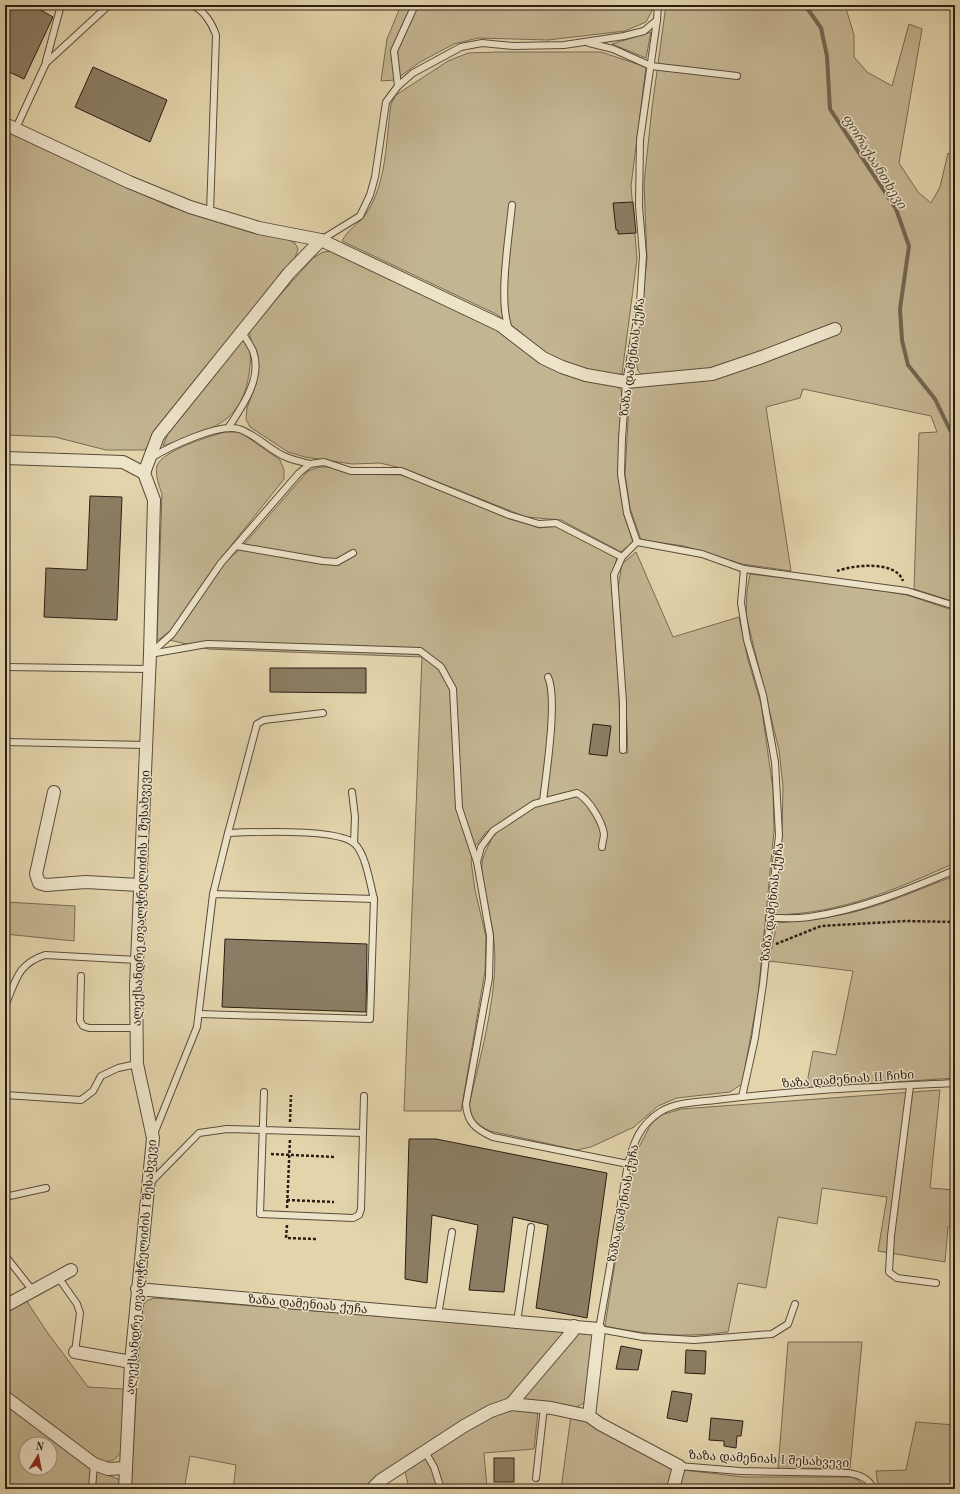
<svg xmlns="http://www.w3.org/2000/svg" width="960" height="1494" viewBox="0 0 960 1494" font-family="'Old Standard TT','Noto Serif Georgian',serif">
<style>
.green{fill:#c4b592;stroke:#786a53;fill-rule:evenodd}
.lines{fill:none;stroke-linecap:round;stroke-linejoin:round}
.stream{stroke:#746650;stroke-width:4}
.building{fill:#8b7d63;stroke:#2b1e14}
.lane-casing{stroke:#594c3a;stroke-width:8}
.street-casing{stroke:#594c3a;stroke-width:14}
.path{stroke:#2b1e14;stroke-width:2.5;stroke-dasharray:3 2;stroke-linecap:butt}
.lane{stroke:#ede3c9;stroke-width:6}
.street{stroke:#ede3c9;stroke-width:12}
.labels{text-anchor:middle;stroke-width:3;stroke-linejoin:round;paint-order:stroke}
.street-label{font-size:12px;fill:#2b1e14;stroke:#ede3c9}
.water-label{font-size:13px;font-style:italic;fill:#554837;stroke:#ede3c9}
</style>
<rect width="100%" height="100%" fill="#e3d4ac"/>
<filter id="stains"><feTurbulence type="fractalNoise" baseFrequency=".005" numOctaves="4"/><feColorMatrix values="0 0 0 0 .2 0 0 0 0 .09 0 0 0 0 .02 0 0 0 .5 -.17"/></filter>
<radialGradient id="worn" r=".72"><stop offset=".6" stop-color="#630" stop-opacity="0"/><stop offset="1" stop-color="#630" stop-opacity=".3"/></radialGradient>
<g class="green">
<polygon points="401,5 655,5 646,22 625,31 548,40 478,38 454,44 420,62 395,80 381,81 387,39"/>
<polygon points="666,5 845,5 854,35 854,57 867,72 892,86 909,24 922,29 899,163 918,192 931,203 940,187 948,153 955,158 955,602 914,589 919,433 937,432 931,416 803,389 800,398 766,407 791,571 742,564 684,546 641,540 630,508 625,474 630,386 682,383 741,370 725,365 695,372 643,376 638,371 636,363 647,259 644,183 652,108"/>
<polygon points="651,32 646,58 612,44"/>
<path d="M497 52H601L646 67 631 186 637 259 622 374 613 375 572 366 540 351 519 331 496 314 342 241C348 229 359 224 366 214 387 183 386 140 391 104L396 95 448 61 468 53Z"/>
<polygon points="5,131 171,207 284,238 295,243 298,249 293,264 201,372 163,421 148,447 144,450 106,450 55,437 5,435"/>
<polygon points="335,251 490,324 520,347 615,385 622,391 618,476 624,515 633,542 621,552 561,520 526,517 405,469 380,463 352,464 305,457 288,452 250,427 246,419 247,408 256,384 258,368 256,351 251,340 249,330 313,258 323,252"/>
<path d="M241 339C251 345 251 356 250 366 244 426 211 428 163 446L170 428Z"/>
<path d="M225 432H238L243 434 280 460 284 470V479L214 567 170 631 157 641 162 494C159 486 155 475 157 466 161 451 210 436 225 432Z"/>
<path d="M319 467H332L353 474 403 475 539 528 558 526 617 558 611 577 619 689 620 752 628 753 626 702 618 588 622 564 636 552 673 637 739 617 748 660 761 704 773 789 774 831 758 996 742 1084 730 1092 677 1098 658 1106 634 1127 591 1147 577 1150 490 1131C476 1124 471 1120 469 1105 481 1053 501 985 493 933 490 911 480 885 482 863 483 855 488 847 491 840L487 831 474 847 471 861 475 890 486 937 485 971 461 1111H404L422 657 208 649 169 640 179 630 225 562 239 550 308 471Z"/>
<path d="M750 574 868 588 907 595 955 611V863C894 890 843 913 775 915L782 835 783 786 779 750 746 615 747 591Z"/>
<path d="M955 876V1078L806 1088 813 1051 836 1055 853 971 769 961 777 923C797 921 816 920 835 916 877 909 916 890 955 876Z"/>
<polygon points="5,902 75,906 74,941 5,934"/>
<path d="M940 1090 930 1188 955 1190 951 1227H948L945 1262 878 1251 887 1197 822 1188 817 1224 778 1217 766 1288 738 1283 728 1332C684 1338 648 1335 605 1326L622 1218 638 1149 651 1124 661 1115 681 1109Z"/>
<polygon points="154,1298 588,1333 595,1335 588,1401 576,1407 557,1404 501,1401 485,1407 463,1422 392,1467 365,1489 233,1489 236,1465 190,1456 184,1489 131,1489 141,1309 146,1301"/>
<path d="M26 1300 47 1332 88 1387 124 1389 121 1451C116 1462 109 1462 97 1461L5 1390V1311Z"/>
<polygon points="788,1342 862,1342 850,1468 778,1469"/>
<path d="M5 1401 98 1471 120 1480V1489H5ZM26 1444H50V1468H26Z"/>
<polygon points="514,1410 538,1412 534,1449 484,1453 487,1489 409,1489 405,1471 492,1415"/>
<polygon points="571,1415 592,1423 671,1466 672,1474 668,1489 561,1489"/>
<polygon points="916,1422 955,1425 955,1489 677,1489 683,1470 744,1477 853,1477 864,1485 878,1485 876,1471 906,1470"/>
</g>
<g class="lines">
<polyline class="stream" points="805,5 821,28 827,56 830,109 896,209 909,246 900,309 902,340 908,365 935,399 950,430 955,436"/>
</g>
<g class="building">
<polygon points="5,5 32,5 53,17 24,79 5,70"/>
<polygon points="93,67 167,100 150,142 75,107"/>
<polygon points="633,202 636,233 618,234 618,230 616,230 613,203"/>
<polygon points="90,496 122,497 117,620 44,617 46,568 87,570"/>
<polygon points="270,668 366,668 366,693 270,692"/>
<polygon points="593,724 611,726 607,756 589,754"/>
<polygon points="225,939 367,944 366,1012 222,1007"/>
<polygon points="409,1139 436,1139 607,1173 587,1318 536,1308 548,1225 513,1217 504,1292 469,1290 478,1225 432,1215 427,1283 405,1279"/>
<polygon points="621,1346 642,1350 638,1370 616,1369"/>
<polygon points="686,1350 706,1351 705,1374 685,1373"/>
<polygon points="672,1391 692,1394 687,1422 667,1418"/>
<polygon points="711,1418 743,1421 741,1436 737,1436 736,1448 724,1446 724,1441 709,1440"/>
<rect x="494" y="1458" width="20" height="24"/>
</g>
<g class="lines">
<defs>
<g id="lane">
<path d="M191 5C203 9 212 23 216 35L210 213"/>
<polyline points="589,43 613,49 651,66 737,76"/>
<polyline points="46,61 61,5"/>
<polyline points="398,86 394,51 415,5"/>
<polyline points="16,128 46,63 109,5"/>
<polyline points="321,240 360,216 370,195 375,177 386,102 398,86 413,73 461,47 482,43 513,46 564,45 624,36 644,31 657,20 658,5"/>
<path d="M509 329C498 301 509 237 512 205"/>
<path d="M228 428C242 407 263 378 253 351 250 344 245 338 242 332"/>
<path d="M151 458C169 447 218 423 239 429 257 435 269 450 286 457 293 460 302 462 310 464"/>
<polyline points="637,542 627,513 621,474 622,439 626,382 640,303 643,255 639,206 640,140 657,20"/>
<polyline points="637,542 702,554 744,569 907,591 955,606"/>
<polyline points="236,546 323,561 337,562 353,553"/>
<polyline points="151,653 172,634 221,563 299,473 310,464 324,462 351,471 401,471 509,515 539,524 556,523 622,557"/>
<polyline points="150,654 207,644 420,651 441,667 453,689 459,808 477,862"/>
<polyline points="5,667 149,669"/>
<polyline points="5,742 146,745"/>
<polyline points="623,750 623,702 614,575 622,557 637,542"/>
<polyline points="352,792 355,817 354,843"/>
<path d="M543 801C546 775 558 698 548 677"/>
<polyline points="228,833 257,724 264,720 323,713"/>
<path d="M602 847C602 843 604 838 604 834 602 821 589 799 577 793L534 804 493 831 481 847 477 862 490 936 489 978 466 1104C467 1123 477 1130 493 1137L628 1164"/>
<path d="M769 918C782 918 796 919 809 917 860 910 908 890 955 870"/>
<polyline points="81,976 80,1021 83,1026 89,1028 137,1028"/>
<path d="M5 1006C16 981 17 964 45 955L137 960"/>
<polyline points="199,1014 370,1019 374,899"/>
<polyline points="910,1086 891,1236 889,1272 897,1278 936,1283"/>
<polyline points="5,1095 81,1100 93,1091 101,1076 118,1068 137,1064"/>
<polyline points="742,1097 755,1038 763,984 779,835 775,762 763,695 747,640 741,603 744,569"/>
<polyline points="363,1133 364,1096"/>
<path d="M154 1134 197 1027 213 894 228 833C252 832 339 828 355 844 366 855 370 884 374 899L213 894"/>
<path d="M150 1183 199 1133 227 1129 363 1133 361 1209 359 1215 353 1218 260 1214C261 1174 263 1133 264 1092"/>
<polyline points="5,1197 46,1188"/>
<polyline points="7,1258 33,1291"/>
<polyline points="58,1277 77,1304 80,1313 75,1352"/>
<path d="M795 1304 788 1324 772 1334 694 1340 643 1337 599 1329 628 1164C634 1141 640 1125 660 1112 676 1102 698 1102 716 1100 795 1090 876 1087 955 1083"/>
<polyline points="438,1315 452,1232"/>
<polyline points="517,1322 531,1227"/>
<polyline points="425,1452 434,1467 441,1489"/>
<path d="M679 1466 740 1471 848 1473C860 1475 868 1478 874 1489"/>
<polyline points="536,1478 544,1407"/>
<polyline points="92,1489 94,1464"/>
</g>
<g id="street">
<polyline points="5,124 129,182 190,207 259,228 321,240 500,325 543,358 562,367 586,375 626,382 712,374 762,357 835,329"/>
<polyline points="5,458 123,462 144,473 154,500 150,654 136,986 137,1064 153,1138 131,1362 125,1489"/>
<polyline points="144,473 158,436 289,273 321,240"/>
<polyline points="54,792 36,874 39,883 46,885 86,882 139,885"/>
<polyline points="137,1289 599,1329 589,1416 600,1424 679,1466 673,1489"/>
<polyline points="5,1306 71,1270"/>
<polyline points="75,1352 131,1362"/>
<polyline points="5,1397 94,1464 108,1469 126,1468"/>
<polyline points="511,1404 572,1332 574,1326"/>
<polyline points="372,1489 381,1480 464,1426 491,1411 511,1404 551,1408 589,1416"/>
</g>
</defs>
<use href="#lane" class="lane-casing"/>
<use href="#street" class="street-casing"/>
<g class="path">
<path d="M837 571C853 565 896 560 903 581"/>
<polyline points="776,944 821,926 906,921 955,922"/>
<polyline points="290,1122 291,1095"/>
<polyline points="271,1154 335,1157"/>
<polyline points="287,1200 334,1202"/>
<polyline points="287,1208 290,1139"/>
<polyline points="287,1225 286,1238 316,1239"/>
</g>
<use href="#lane" class="lane"/>
<use href="#street" class="street"/>
</g>
<g class="labels">
<g class="street-label">
<text transform="translate(632 357) rotate(-82)" y="4">ზაზა დამენიას ქუჩა</text>
<text transform="translate(141 898) rotate(-88)" y="4">ალექსანდრე თვალჭრელიძის I შესახვევი</text>
<text transform="translate(772 902) rotate(-83)" y="4">ზაზა დამენიას ქუჩა</text>
<text transform="translate(848 1079) rotate(-4)" y="4">ზაზა დამენიას II ჩიხი</text>
<text transform="translate(623 1203) rotate(-79)" y="4">ზაზა დამენიას ქუჩა</text>
<text transform="translate(141 1267) rotate(-85)" y="4">ალექსანდრე თვალჭრელიძის I შესახვევი</text>
<text transform="translate(308 1304) rotate(5)" y="4">ზაზა დამენიას ქუჩა</text>
<text transform="translate(769 1459) rotate(3)" y="4">ზაზა დამენიას I შესახვევი</text>
</g>
<g class="water-label">
<text transform="translate(875 161) rotate(58)" y="5">ფორაქაანთხევი</text>
</g>
</g>
<rect width="960" height="1494" fill="none" stroke="#e3d4ac" stroke-width="20"/>
<rect x="6" y="6" width="948" height="1482" fill="none" stroke="#2b1e14" stroke-width="2"/>
<rect x="10" y="10" width="940" height="1474" fill="none" stroke="#2b1e14"/>
<g transform="translate(38 1456) rotate(10)"><circle r="19" fill="#ede3c9" stroke="#9f9481"/>
<path d="M0-3L7 15L0 10L-7 15Z" fill="#8f2418"/>
<text y="-6" font-size="11" font-weight="bold" text-anchor="middle" fill="#2b1e14">N</text>
</g>
<rect width="100%" height="100%" filter="url(#stains)"/>
<rect width="100%" height="100%" fill="url(#worn)"/>
</svg>
